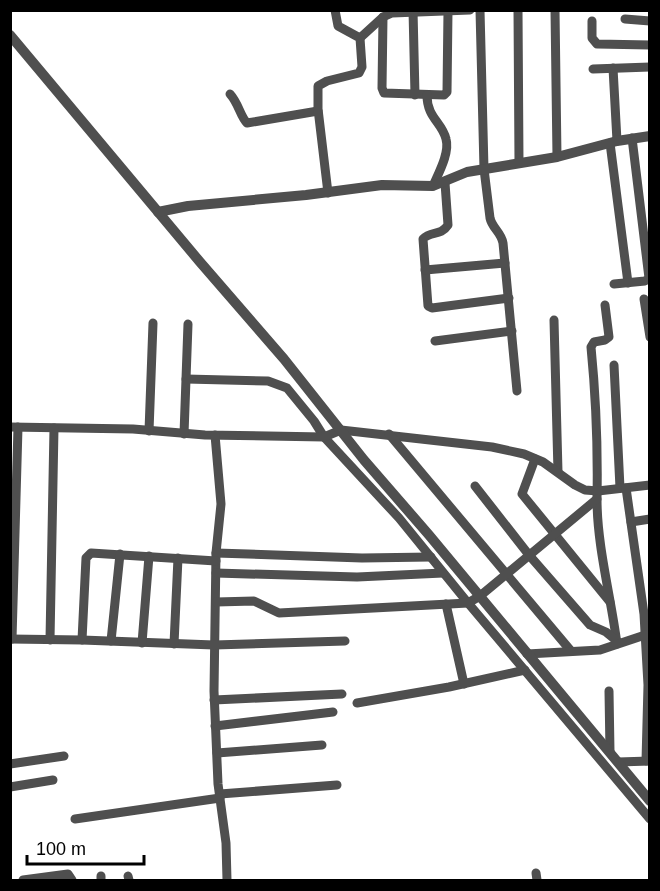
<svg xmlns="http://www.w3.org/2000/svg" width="660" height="891" viewBox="0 0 660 891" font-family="Helvetica,sans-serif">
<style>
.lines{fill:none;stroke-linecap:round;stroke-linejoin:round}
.minor{stroke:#4f4f4f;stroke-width:9}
.tertiary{stroke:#4f4f4f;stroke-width:10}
</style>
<rect width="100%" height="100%" fill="#fff"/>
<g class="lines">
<g class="minor">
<polyline points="413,10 415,95"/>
<path d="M480 10 484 169 490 218C492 228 501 232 503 243L517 391"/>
<polyline points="518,10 519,163"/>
<polyline points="555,10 557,157"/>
<polyline points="383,17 382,88 384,93 444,95 447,92 448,11"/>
<polyline points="625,19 650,21"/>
<polyline points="592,21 592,38 597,44 650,45"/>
<polyline points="360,38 383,17 392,13 470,10"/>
<polyline points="613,68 617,141"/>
<polyline points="593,69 650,67"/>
<path d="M230 94C239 104 240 116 247 123L318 111"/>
<path d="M427 95C427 118 442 122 446 139 450 153 438 174 433 186"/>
<polyline points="610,143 628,283"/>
<path d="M445 183 448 225C440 237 431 230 423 239L428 306 432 308 509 298"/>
<polyline points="328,193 318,109 318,86 327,81 359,73 362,67 360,38 338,26 335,10"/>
<polyline points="425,270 505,263"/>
<polyline points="614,284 645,281 649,278 632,138"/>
<polyline points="644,299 650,337"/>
<path d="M605 305 609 337 605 340 594 342 591 347C596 398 598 448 597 499 597 546 611 597 617 644"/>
<polyline points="554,320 558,472"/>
<polyline points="435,341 512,331"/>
<polyline points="614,365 620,488"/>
<polyline points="186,379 268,381 287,388 314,421 324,437 399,518 468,603 650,819"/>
<polyline points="10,427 133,429 205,435 324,437 341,430 492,447 524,454 543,462 575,485 585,490 598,491 650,485"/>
<polyline points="149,431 153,323"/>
<polyline points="184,434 188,324"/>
<polyline points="389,434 571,651"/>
<polyline points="215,435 221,504 216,553 214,691 218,784 226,843 227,880"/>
<polyline points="535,459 522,494 610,602"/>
<polyline points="475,486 529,555 590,625 606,632 617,641"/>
<polyline points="626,488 644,614 648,685 646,761"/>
<polyline points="631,522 650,519"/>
<polyline points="216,553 362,558 431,557"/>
<polyline points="216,573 357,577 443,573"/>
<polyline points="216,602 254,601 279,613 468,603 480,596 597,499"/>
<polyline points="446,604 464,684"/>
<polyline points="10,639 82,640 214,645 345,641"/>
<polyline points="12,639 18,427"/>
<polyline points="50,640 54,428"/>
<polyline points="82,640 86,558 91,553 216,561"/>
<polyline points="111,641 120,554"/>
<polyline points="142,643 149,556"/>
<polyline points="174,644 178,558"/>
<polyline points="527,654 600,650 645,635"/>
<polyline points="609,691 610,752"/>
<polyline points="214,700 342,694"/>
<polyline points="357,703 449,687 525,670"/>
<polyline points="215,726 333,712"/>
<polyline points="217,753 322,745"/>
<polyline points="618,762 650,761"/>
<polyline points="10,764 64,756"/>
<polyline points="10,787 53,780"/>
<polyline points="220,794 337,785"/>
<polyline points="75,819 220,798"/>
<polyline points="536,873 537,880"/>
<polyline points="101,876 101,880"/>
<polyline points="128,876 129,880"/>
<polyline points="23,880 68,874 72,880"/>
</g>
<g class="tertiary">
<polyline points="10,35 200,262 284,359 364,460 429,535 650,801"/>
<polyline points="158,212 188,206 306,195 382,185 433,186 467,172 557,157 617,141 650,136"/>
</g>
</g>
<rect width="660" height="891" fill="none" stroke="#000000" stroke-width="24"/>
<path d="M27 855v9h117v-9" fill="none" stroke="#000000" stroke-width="3"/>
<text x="36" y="855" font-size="18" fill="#000000" stroke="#ffffff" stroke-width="4.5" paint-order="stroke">100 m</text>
</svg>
